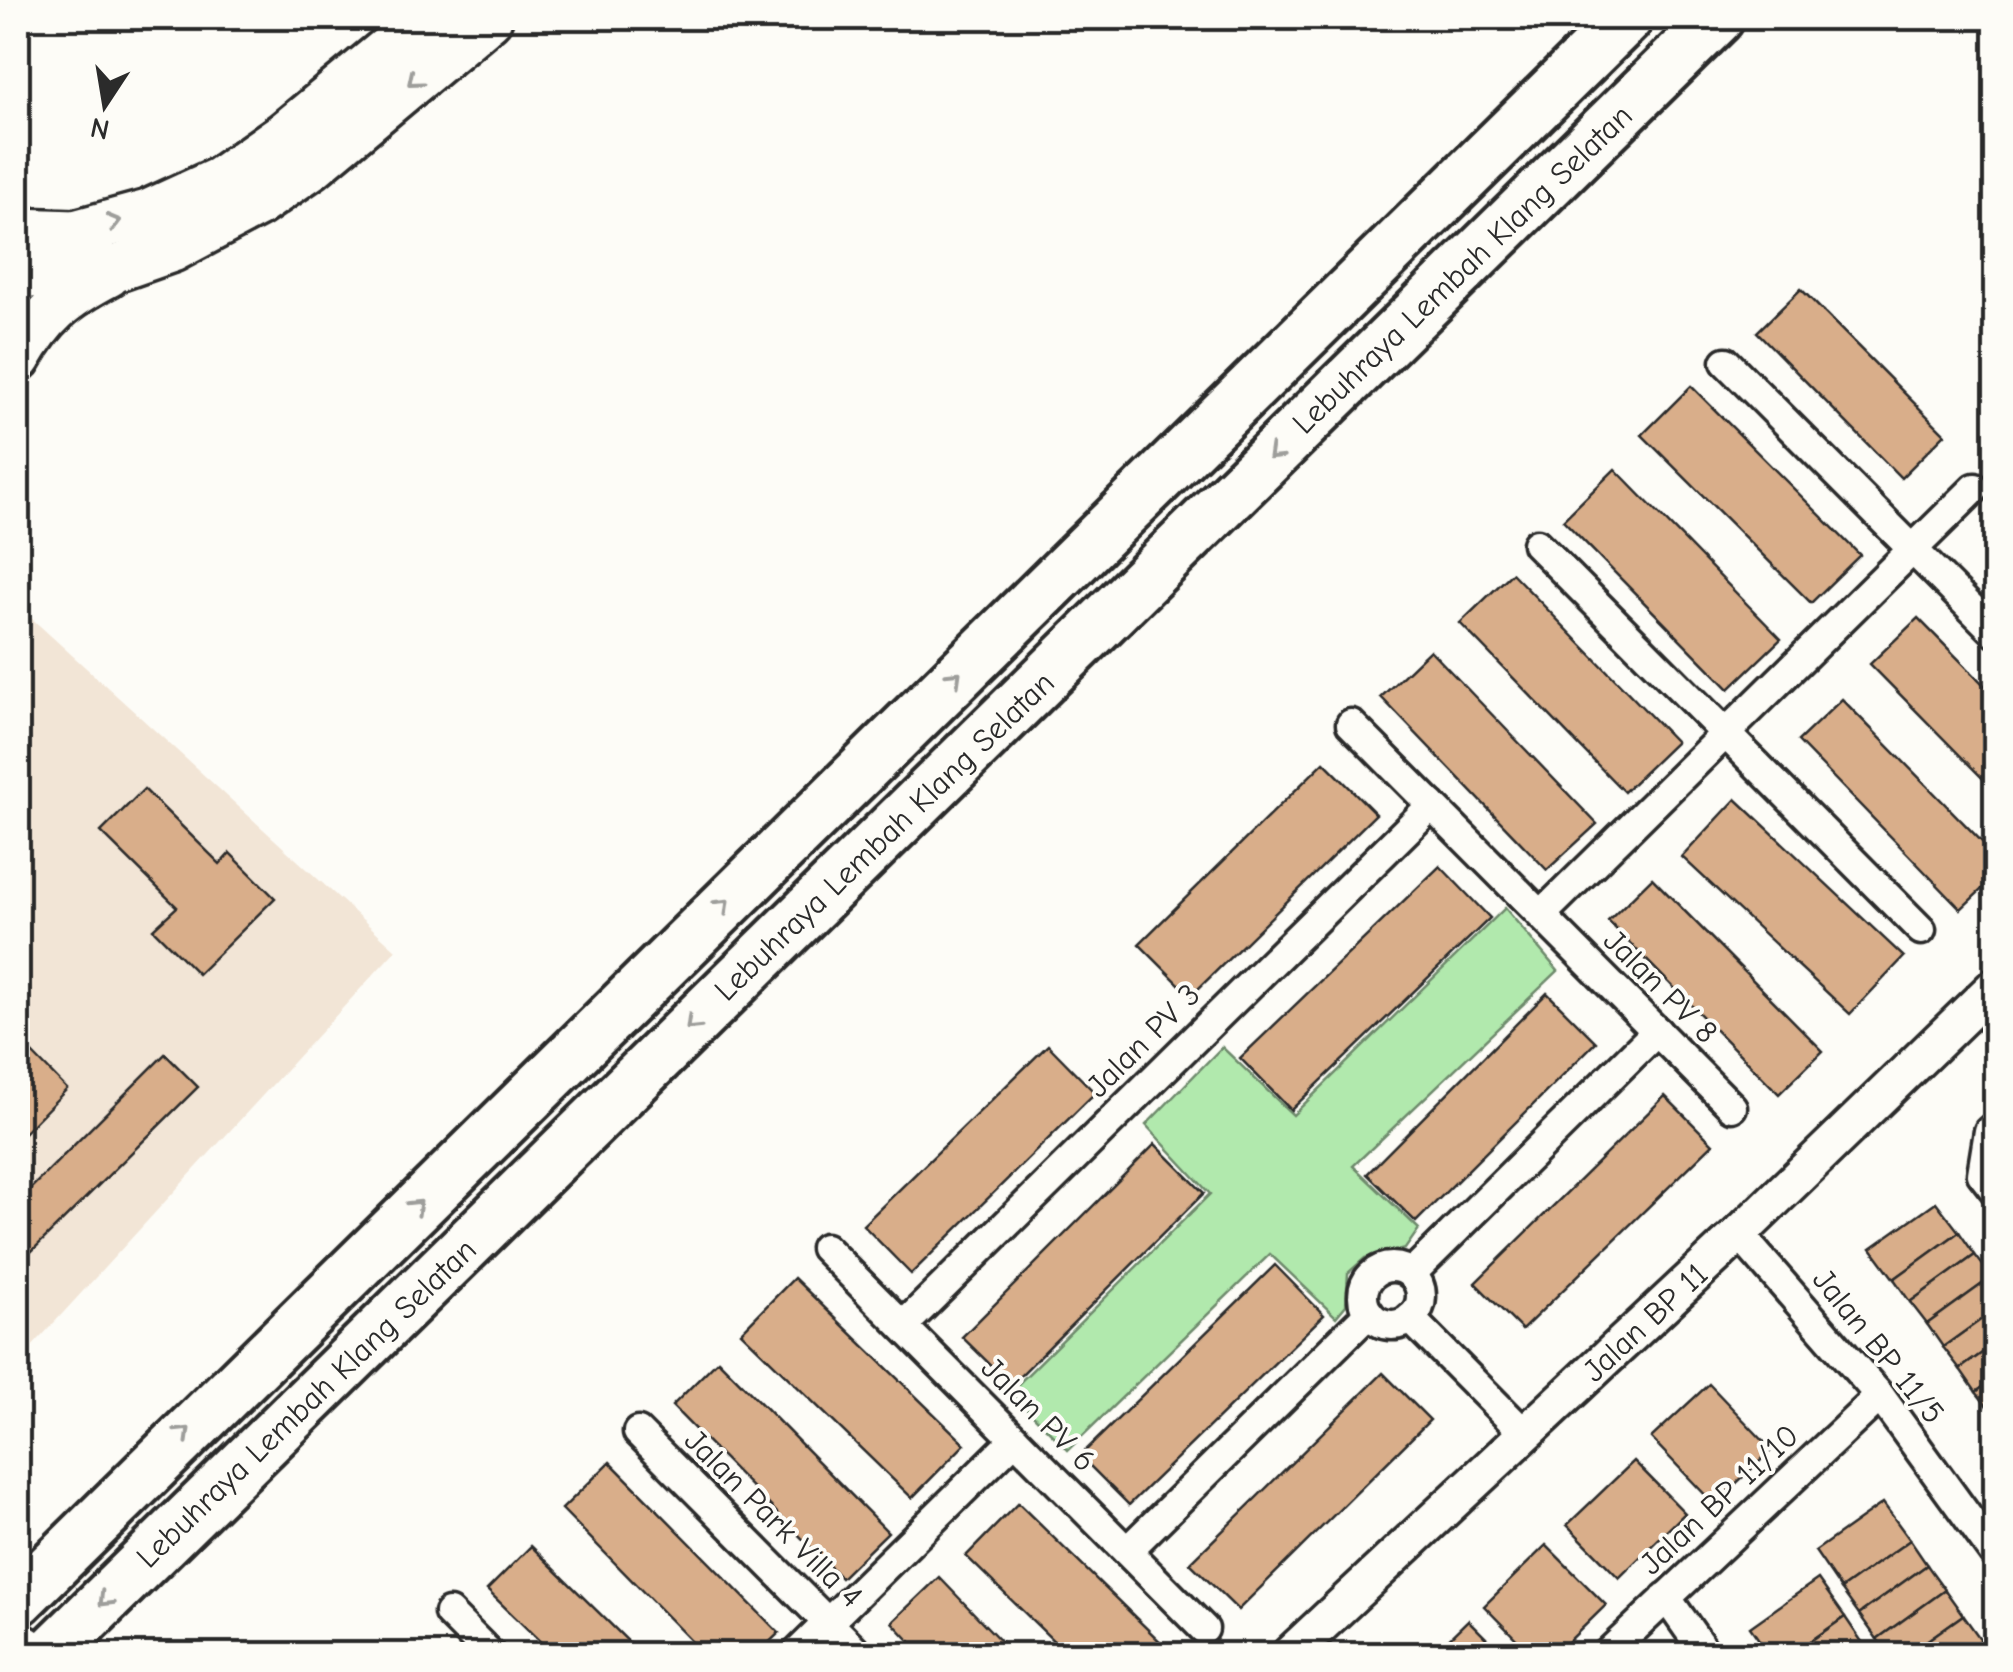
<svg xmlns="http://www.w3.org/2000/svg" width="2013" height="1672" viewBox="0 0 2013 1672" font-family="'Comic Neue',sans-serif">
<style>
.built{fill:#f2e5d6}
.green{fill:#b1e9ad;stroke:#6e8a6c;stroke-width:2.5}
.building{fill:#d9ae8a;stroke:#2b2b2b;stroke-width:2.5}
.lines{fill:none;stroke-linecap:round;stroke-linejoin:round}
.minor-casing{stroke:#2b2b2b;stroke-width:35}
.tertiary-casing{stroke:#2b2b2b;stroke-width:42}
.primary-casing{stroke:#2b2b2b;stroke-width:52}
.motorway-casing{stroke:#2b2b2b;stroke-width:58}
.minor{stroke:#fdfcf7;stroke-width:28}
.tertiary{stroke:#fdfcf7;stroke-width:35}
.primary{stroke:#fdfcf7;stroke-width:45}
.motorway{stroke:#fdfcf7;stroke-width:50}
.oneway{stroke:#9e9e9b}
.labels{text-anchor:middle;stroke-width:8;stroke-linejoin:round;paint-order:stroke}
.street-label{font-size:32px;fill:#2b2b2b;stroke:#fdfcf7}
</style>
<rect width="100%" height="100%" fill="#fdfcf7"/>
<filter id="ink" filterUnits="userSpaceOnUse"><feTurbulence type="fractalNoise" baseFrequency=".01" numOctaves="2"/><feDisplacementMap in="SourceGraphic" scale="20" xChannelSelector="R" yChannelSelector="G"/><feConvolveMatrix kernelMatrix="1 2 1 2 8 2 1 2 1" color-interpolation-filters="sRGB"/></filter>
<g filter="url(#ink)">
<polygon class="built" points="18,606 396,950 18,1362"/>
<polygon class="green" points="1505,908 1558,971 1353,1166 1419,1229 1405,1249 1365,1258 1348,1273 1346,1305 1336,1317 1270,1254 1068,1450 1010,1392 1210,1194 1146,1125 1222,1047 1293,1115"/>
<g class="building">
<polygon points="1801,289 1945,434 1901,478 1757,332"/>
<polygon points="1691,386 1860,555 1811,603 1642,435"/>
<polygon points="1615,469 1781,639 1729,689 1563,520"/>
<polygon points="1512,573 1676,742 1624,792 1460,623"/>
<polygon points="1918,618 1996,697 1996,792 1870,664"/>
<polygon points="1430,650 1597,824 1547,870 1381,697"/>
<polygon points="1842,699 1996,856 1996,876 1961,909 1798,741"/>
<polygon points="1324,762 1376,814 1191,996 1139,944"/>
<polygon points="144,789 220,864 230,853 275,898 198,974 153,929 177,907 101,832"/>
<polygon points="1736,799 1904,957 1850,1014 1682,857"/>
<polygon points="1440,866 1490,918 1291,1110 1240,1058"/>
<polygon points="1652,878 1823,1051 1779,1094 1608,921"/>
<polygon points="1547,993 1596,1042 1416,1222 1367,1174"/>
<polygon points="1048,1045 1095,1093 911,1274 863,1225"/>
<polygon points="31,1052 67,1089 18,1139 18,1065"/>
<polygon points="165,1054 198,1087 32,1251 18,1237 18,1201"/>
<polygon points="1665,1096 1713,1144 1522,1330 1475,1283"/>
<polygon points="1155,1144 1204,1193 1011,1385 962,1337"/>
<polygon points="1936,1202 1959,1232 1894,1279 1871,1248"/>
<polygon points="1959,1232 1975,1255 1910,1302 1894,1279"/>
<polygon points="1975,1255 1992,1277 1927,1324 1910,1302"/>
<polygon points="1275,1265 1324,1315 1129,1505 1080,1456"/>
<polygon points="1992,1277 1996,1283 1996,1309 1943,1347 1927,1324"/>
<polygon points="794,1278 965,1444 912,1498 741,1332"/>
<polygon points="1996,1309 1996,1343 1960,1369 1943,1347"/>
<polygon points="1996,1343 1996,1378 1976,1392 1960,1369"/>
<polygon points="718,1360 888,1532 841,1578 672,1406"/>
<polygon points="1383,1373 1430,1420 1238,1610 1190,1563"/>
<polygon points="1996,1378 1996,1412 1993,1414 1976,1392"/>
<polygon points="1709,1384 1772,1450 1714,1504 1651,1438"/>
<polygon points="1634,1461 1685,1513 1619,1578 1567,1525"/>
<polygon points="610,1462 779,1633 757,1654 704,1654 562,1509"/>
<polygon points="1018,1503 1173,1654 1067,1654 966,1556"/>
<polygon points="1883,1503 1910,1540 1841,1589 1815,1551"/>
<polygon points="1910,1540 1927,1565 1859,1614 1841,1589"/>
<polygon points="1546,1545 1606,1605 1556,1654 1531,1654 1484,1606"/>
<polygon points="531,1546 641,1654 553,1654 487,1590"/>
<polygon points="1927,1565 1945,1590 1877,1639 1859,1614"/>
<polygon points="939,1577 1013,1654 922,1654 892,1622"/>
<polygon points="1818,1579 1845,1617 1792,1654 1769,1654 1750,1627"/>
<polygon points="1945,1590 1963,1615 1908,1654 1889,1654 1877,1639"/>
<polygon points="1963,1615 1981,1640 1960,1654 1908,1654"/>
<polygon points="1845,1617 1862,1642 1844,1654 1792,1654"/>
<polygon points="1468,1620 1502,1654 1433,1654"/>
<polygon points="1981,1640 1992,1654 1960,1654"/>
<polygon points="1862,1642 1871,1654 1844,1654"/>
</g>
<g class="lines">
<defs>
<g id="minor">
<polyline points="1726,362 1996,633"/>
<polyline points="1537,544 1921,930"/>
<polyline points="1351,724 1732,1107"/>
<polyline points="1541,915 1975,488"/>
<polyline points="1996,1125 1989,1131 1982,1174 1996,1192"/>
<polyline points="1739,1234 1880,1396 1996,1556"/>
<polyline points="825,1248 1204,1629"/>
<circle cx="1392" cy="1296" r="29"/>
<polyline points="1411,1274 1657,1031"/>
<polyline points="1410,1318 1526,1435"/>
<polyline points="903,1326 1432,805"/>
<polyline points="638,1432 859,1654"/>
<polyline points="1127,1551 1369,1313"/>
<polyline points="1666,1597 1706,1654"/>
<polyline points="449,1613 490,1654"/>
<polyline points="796,1654 1015,1439"/>
<polyline points="1607,1654 1880,1396"/>
</g>
<polyline id="tertiary" points="1290,1654 1739,1234 1996,985"/>
<g id="primary">
<polyline points="18,231 75,233 148,213 220,180 284,135 426,18"/>
<polyline points="18,276 118,268 172,249 257,204 312,166 489,18"/>
<path d="M18 358C42 315 64 297 108 274"/>
<polyline points="18,1645 32,1654"/>
</g>
<g id="motorway">
<polyline points="18,1600 1627,18"/>
<polyline points="50,1654 1718,18"/>
</g>
</defs>
<use href="#minor" class="minor-casing"/>
<use href="#tertiary" class="tertiary-casing"/>
<use href="#primary" class="primary-casing"/>
<use href="#motorway" class="motorway-casing"/>
<use href="#minor" class="minor"/>
<use href="#tertiary" class="tertiary"/>
<use href="#primary" class="primary"/>
<use href="#motorway" class="motorway"/>
</g>
<defs><path id="oneway-chevron" d="M-2-3.5L2.5 0L-2 3.5" fill="none" stroke-width="1.6" stroke-linecap="round" stroke-linejoin="round" transform="scale(2.5)"/></defs>
<g class="oneway">
<use href="#oneway-chevron" transform="translate(414 80) rotate(140)"/>
<use href="#oneway-chevron" transform="translate(114 222) rotate(-15)"/>
<use href="#oneway-chevron" transform="translate(1274 454) rotate(136)"/>
<use href="#oneway-chevron" transform="translate(955 677) rotate(-44)"/>
<use href="#oneway-chevron" transform="translate(723 905) rotate(-44)"/>
<use href="#oneway-chevron" transform="translate(692 1024) rotate(136)"/>
<use href="#oneway-chevron" transform="translate(416 1206) rotate(-44)"/>
<use href="#oneway-chevron" transform="translate(184 1433) rotate(-44)"/>
<use href="#oneway-chevron" transform="translate(105 1600) rotate(135)"/>
</g>
</g>
<g class="labels">
<g class="street-label">
<text transform="translate(1462 269) rotate(-44)" y="11">Lebuhraya Lembah Klang Selatan</text>
<text transform="translate(884 836) rotate(-44)" y="11">Lebuhraya Lembah Klang Selatan</text>
<text transform="translate(1661 986) rotate(45)" y="11">Jalan PV 8</text>
<text transform="translate(1143 1040) rotate(-45)" y="11">Jalan PV 3</text>
<text transform="translate(1645 1322) rotate(-43)" y="11">Jalan BP 11</text>
<text transform="translate(1879 1346) rotate(51)" y="11">Jalan BP 11/5</text>
<text transform="translate(306 1403) rotate(-44)" y="11">Lebuhraya Lembah Klang Selatan</text>
<text transform="translate(1039 1414) rotate(45)" y="11">Jalan PV 6</text>
<text transform="translate(1719 1499) rotate(-43)" y="11">Jalan BP 11/10</text>
<text transform="translate(774 1518) rotate(45)" y="11">Jalan Park Villa 4</text>
</g>
</g>
<rect width="2013" height="1672" fill="none" stroke="#fdfcf7" stroke-width="60"/>
<rect x="30" y="30" width="1953" height="1612" fill="none" stroke="#2b2b2b" stroke-width="4" filter="url(#ink)"/>
<g transform="translate(105 105) rotate(192)" stroke="#fdfcf7" stroke-width="8" paint-order="stroke">
<path d="M0-8L18 38L0 25L-18 38Z" fill="#2b2b2b"/>
<text y="-15" font-size="28" font-weight="bold" text-anchor="middle" fill="#2b2b2b">N</text>
</g>
</svg>
